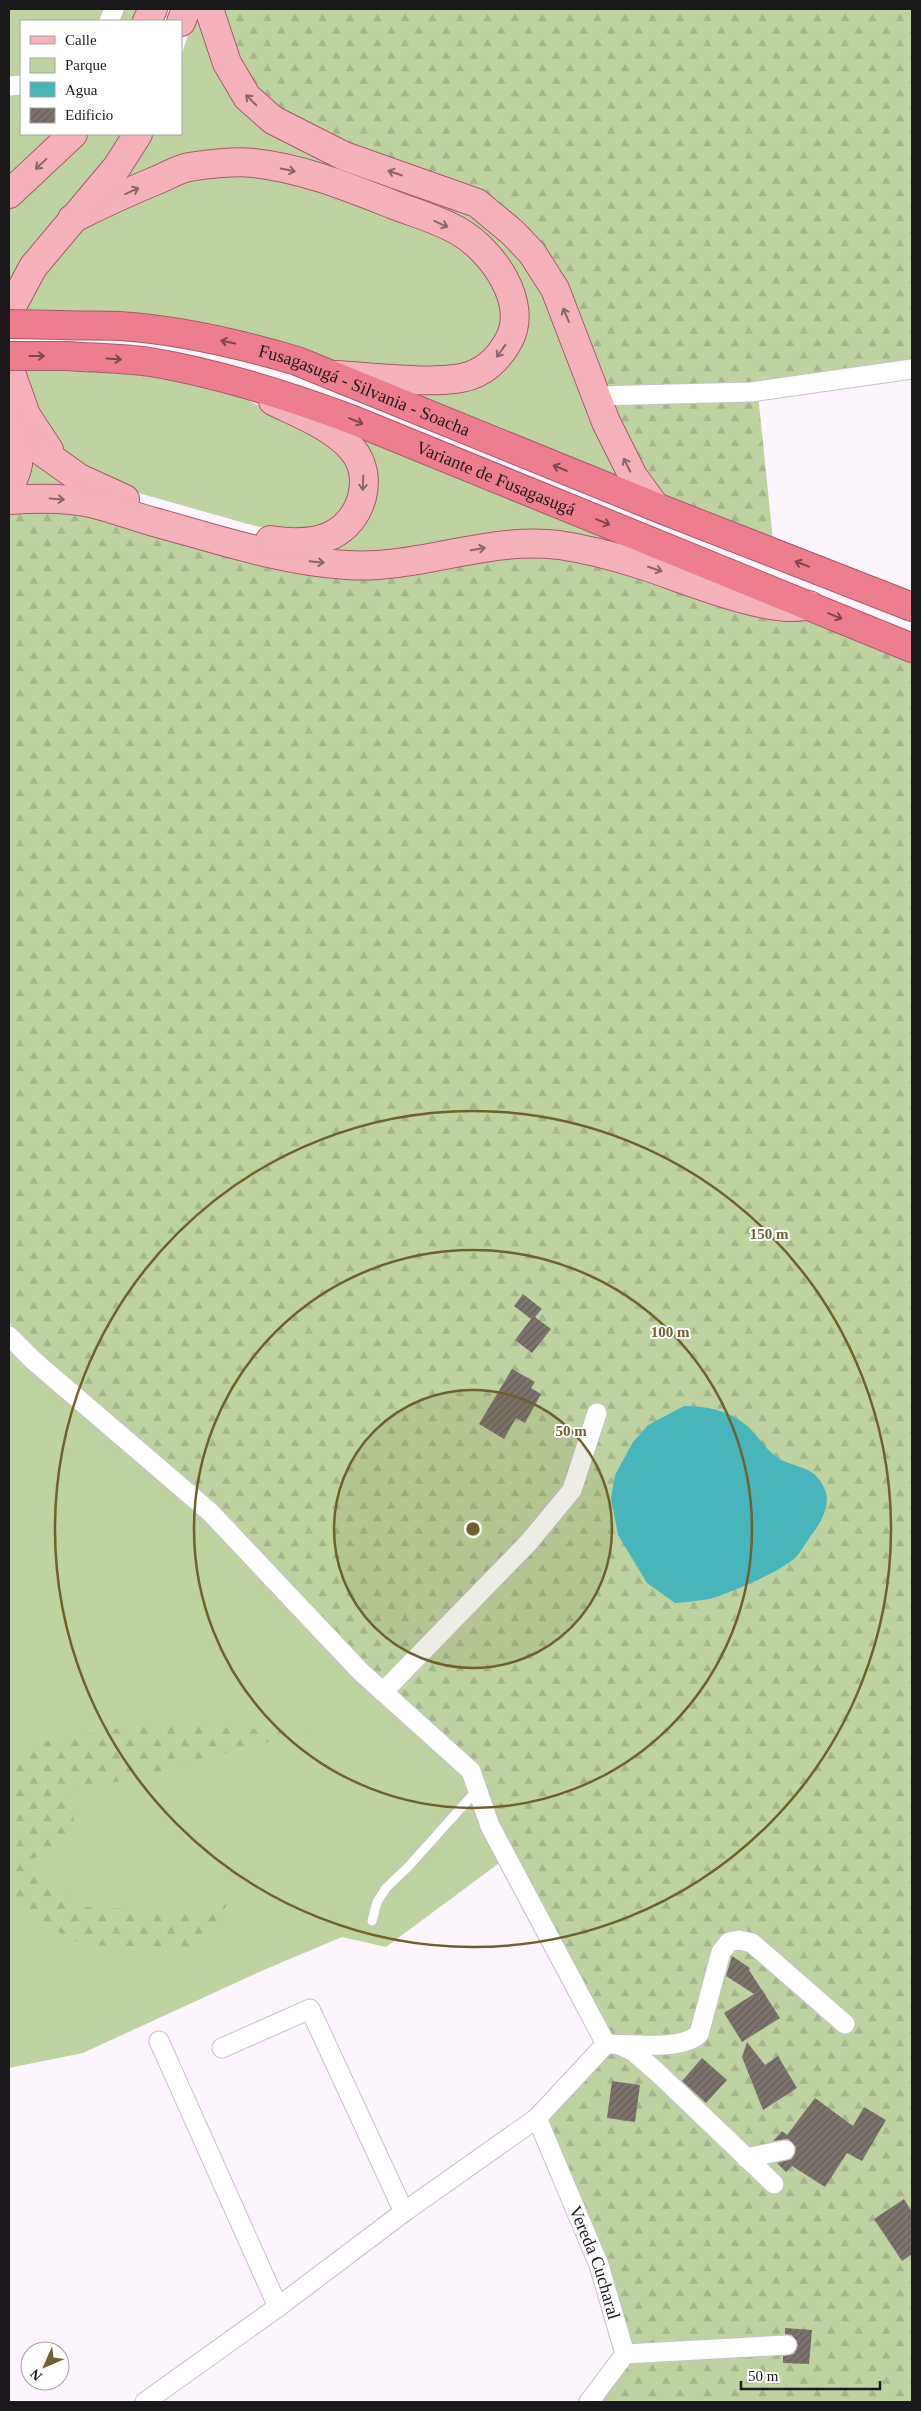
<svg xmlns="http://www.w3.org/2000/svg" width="921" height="2411" viewBox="0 0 921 2411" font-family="'Times New Roman',serif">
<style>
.green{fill:#bfd3a0}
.forest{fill:url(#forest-firs)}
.water{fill:#47b6bc}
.building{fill:url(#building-hatch)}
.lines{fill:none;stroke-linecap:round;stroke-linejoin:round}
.lane-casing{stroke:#c6bfc8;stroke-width:11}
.street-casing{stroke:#c6bfc8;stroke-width:21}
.primary-casing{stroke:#a45b66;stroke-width:30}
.highway-casing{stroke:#a45b66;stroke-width:30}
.lane{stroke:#fff;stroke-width:9}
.street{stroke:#fff;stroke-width:19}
.primary{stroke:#f5b2bb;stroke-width:28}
.highway{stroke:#ee7e8e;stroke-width:28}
.highway-bridge-casing{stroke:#a45b66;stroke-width:30;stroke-linecap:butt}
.highway-bridge{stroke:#ee7e8e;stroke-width:28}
.oneway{stroke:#88666c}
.oneway2{stroke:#7a4650}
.ring{fill:none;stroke:#6f602d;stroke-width:2.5}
.labels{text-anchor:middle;stroke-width:4;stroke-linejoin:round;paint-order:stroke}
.street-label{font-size:18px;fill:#1c191d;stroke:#fff}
.centre{fill:#6f602d;stroke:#fff;stroke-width:2.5}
.ring-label{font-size:15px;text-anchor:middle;font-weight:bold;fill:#6f602d;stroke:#fff;stroke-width:4;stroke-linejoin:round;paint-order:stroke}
</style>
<defs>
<pattern id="forest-firs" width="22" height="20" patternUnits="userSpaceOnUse" patternTransform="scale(1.25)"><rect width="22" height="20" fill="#bfd3a0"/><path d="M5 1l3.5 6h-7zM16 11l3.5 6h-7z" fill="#a4b589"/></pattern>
<pattern id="building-hatch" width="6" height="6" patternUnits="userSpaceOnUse" patternTransform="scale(1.25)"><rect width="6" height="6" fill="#7c736d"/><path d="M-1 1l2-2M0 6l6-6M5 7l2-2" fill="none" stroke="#655e59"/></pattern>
</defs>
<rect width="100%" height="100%" fill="#fcf5fe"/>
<g class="green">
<polygon points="9,9 140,9 135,21 21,21 21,134 55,134 9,179"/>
<polygon points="196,9 472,213 524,260 544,294 623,481 393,389 430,390 520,342 496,247 251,151 113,187 150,134 181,134 181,57"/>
<polygon points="88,134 125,134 9,286 9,208 59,164"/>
<polygon points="251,174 320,189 454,241 478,262 495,288 503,314 499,332 480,358 458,366 431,368 334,364 24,313 32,290 79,227 190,178"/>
<polygon points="20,367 148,373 232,392 303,428 343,455 354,482 344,510 325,526 285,531 255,526 142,494 119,486 87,469 67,453 52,437 31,400"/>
<path d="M346 429 690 570C638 553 584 533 529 533 507 533 486 537 465 540 413 548 363 557 311 552 251 546 195 528 138 511 115 504 93 492 69 489 53 487 36 488 20 488L27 477 31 458C44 469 62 482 78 489 116 505 158 515 197 527 231 537 277 553 312 552 340 550 368 526 373 498 379 469 368 448 346 429Z"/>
<polygon points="9,1346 205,1516 465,1774 502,1861 386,1947 342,1937 259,1972 83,2053 9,2068"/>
</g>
<g class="forest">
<polygon points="221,9 912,9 912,361 757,385 773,540 662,497 643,471 542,247 279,110 256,90 236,57"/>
<polygon points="47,510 87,514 241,558 558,556 809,617 912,659 912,2402 598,2402 629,2362 546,2119 597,2042 497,1823 477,1768 365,1666 39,1355 9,1323 9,512"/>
<polygon points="149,1723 305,1732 132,1779 71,1790 75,1829 25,1865 87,1907 200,1912 227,1904 216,1928 196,1948 82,1945 9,1905 9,1766 31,1744"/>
</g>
<path class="water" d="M684 1406C706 1406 727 1410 745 1424 756 1433 763 1446 774 1455 792 1470 814 1462 825 1490 831 1505 821 1522 813 1533 807 1540 802 1551 795 1558 780 1572 730 1593 709 1599 698 1601 686 1602 675 1603L647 1583 618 1535 611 1498 615 1475 633 1442 648 1425Z"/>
<g class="building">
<polygon points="523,1294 542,1309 535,1317 551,1329 532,1353 515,1340 531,1319 514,1306"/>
<polygon points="512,1369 535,1382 531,1388 541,1394 525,1423 516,1418 504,1439 479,1424"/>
<polygon points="732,1956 750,1968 749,1970 780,2018 742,2042 724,2013 754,1994 726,1976"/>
<polygon points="747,2042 765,2065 778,2056 797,2088 763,2110 742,2057"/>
<polygon points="702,2058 727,2080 706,2103 682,2081"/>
<polygon points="612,2081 640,2085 635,2122 607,2118"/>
<polygon points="815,2098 853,2126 864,2107 886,2120 862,2161 847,2153 825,2187 792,2166 786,2172 777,2163 792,2159 796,2147 788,2139 773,2141 782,2131 787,2135"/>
<polygon points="904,2199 912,2212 912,2254 902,2261 874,2219"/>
<polygon points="785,2328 812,2330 809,2364 783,2363 783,2356 794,2354 798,2345 792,2335 785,2334"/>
</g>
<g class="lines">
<defs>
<polyline id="lane" points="372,1921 377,1902 386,1888 409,1866 477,1790"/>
<g id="street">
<polyline points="109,21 114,9"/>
<polyline points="9,86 21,85"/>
<polyline points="596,396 751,392 912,369"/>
<polyline points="9,1336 34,1361 210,1512 361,1672 471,1771 490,1826 606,2044"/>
<polyline points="383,1692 529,1542 572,1490 597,1413"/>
<polyline points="159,2041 278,2307"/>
<polyline points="619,2045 634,2052 658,2073 774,2184"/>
<polyline points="222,2048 310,2009 404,2212"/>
<path id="s1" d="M537 2118 599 2265 625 2354 589 2402"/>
<polyline points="746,2158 785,2150"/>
<polyline points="625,2354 787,2345"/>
<path d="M145 2402 278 2307 404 2212 537 2118 606 2044C630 2044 681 2051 699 2034L721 1952 729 1942 739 1940 752 1943 845 2024"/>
</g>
<g id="primary">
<polyline points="209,9 227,63 247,97 273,120 344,156 477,203 513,233 532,253 555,289 606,422 633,476 654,505"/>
<polyline points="147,21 153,9"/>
<polyline points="181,22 186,9"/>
<polyline points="9,194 73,134"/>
<path d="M72 219C100 205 128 192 157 180 167 176 178 169 189 167 206 164 236 161 253 163 302 168 348 187 394 205 415 213 440 220 460 232 492 251 529 302 509 340 499 359 483 374 461 378 427 384 372 377 336 375"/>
<polyline points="9,312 33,267 117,167 138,134"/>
<polyline points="9,367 26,415 49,450"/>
<polyline points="13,431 79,478 125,499"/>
<path d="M9 486C22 467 22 443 9 425"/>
<path d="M9 500C36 498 64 497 91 503 112 508 133 516 154 522 217 539 281 561 346 565 418 570 487 536 559 545 586 549 613 556 639 564 678 576 772 617 809 605"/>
<path d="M270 540C290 543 312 544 330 536 363 521 375 476 352 449 332 426 299 414 273 401"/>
</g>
<g id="highway">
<path id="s2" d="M62 325C81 326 101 325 120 326 180 330 240 344 297 361L661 509 912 607"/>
<path id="s3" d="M66 356C93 358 122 358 150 362 217 373 283 394 348 418L912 648"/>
</g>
</defs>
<use href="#lane" class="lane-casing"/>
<use href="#street" class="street-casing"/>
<use href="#primary" class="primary-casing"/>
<use href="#highway" class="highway-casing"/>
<use href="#lane" class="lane"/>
<use href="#street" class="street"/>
<use href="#primary" class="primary"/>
<use href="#highway" class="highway"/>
<defs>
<g id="highway-bridge">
<polyline points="9,324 62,325"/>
<polyline points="9,356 66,356"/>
</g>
</defs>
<use href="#highway-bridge" class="highway-bridge-casing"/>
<use href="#highway-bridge" class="highway-bridge"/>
</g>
<defs><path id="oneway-shaft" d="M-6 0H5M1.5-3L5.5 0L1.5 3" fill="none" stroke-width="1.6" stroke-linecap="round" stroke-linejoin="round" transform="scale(1.25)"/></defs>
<g class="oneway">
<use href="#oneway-shaft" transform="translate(251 100) rotate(-135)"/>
<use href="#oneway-shaft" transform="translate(41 164) rotate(137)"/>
<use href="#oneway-shaft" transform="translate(288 170) rotate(12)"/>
<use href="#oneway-shaft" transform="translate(395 173) rotate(-161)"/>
<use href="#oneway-shaft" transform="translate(132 191) rotate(-24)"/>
<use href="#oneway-shaft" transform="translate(441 224) rotate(24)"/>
<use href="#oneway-shaft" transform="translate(566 315) rotate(-113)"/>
<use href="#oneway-shaft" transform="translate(501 351) rotate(125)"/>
<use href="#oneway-shaft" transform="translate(627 465) rotate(-117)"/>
<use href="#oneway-shaft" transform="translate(363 483) rotate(92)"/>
<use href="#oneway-shaft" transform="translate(57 499) rotate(4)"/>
<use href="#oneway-shaft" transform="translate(478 549) rotate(-9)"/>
<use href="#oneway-shaft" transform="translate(317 562) rotate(6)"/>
<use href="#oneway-shaft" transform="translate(655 569) rotate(18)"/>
</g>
<g class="oneway2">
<use href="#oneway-shaft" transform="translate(228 342) rotate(-168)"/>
<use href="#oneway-shaft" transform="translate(37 356)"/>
<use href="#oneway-shaft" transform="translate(114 359) rotate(4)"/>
<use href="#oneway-shaft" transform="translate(356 421) rotate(23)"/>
<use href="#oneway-shaft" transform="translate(560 468) rotate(-158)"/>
<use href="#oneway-shaft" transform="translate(603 522) rotate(22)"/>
<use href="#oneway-shaft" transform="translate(802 564) rotate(-159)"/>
<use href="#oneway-shaft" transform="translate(835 616) rotate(22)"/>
</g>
<circle cx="473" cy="1529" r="139" fill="#6f602d" fill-opacity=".12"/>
<g class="ring">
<circle cx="473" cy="1529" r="139"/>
<circle cx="473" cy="1529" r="279"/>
<circle cx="473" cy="1529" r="418"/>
</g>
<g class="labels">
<g class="street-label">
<text dy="6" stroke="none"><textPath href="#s2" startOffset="312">Fusagasugá - Silvania - Soacha</textPath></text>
<text dy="6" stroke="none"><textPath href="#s3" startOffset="450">Variante de Fusagasugá</textPath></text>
<text dy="6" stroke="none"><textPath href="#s1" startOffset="156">Vereda Cucharal</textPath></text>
</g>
</g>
<circle cx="473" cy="1529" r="8" class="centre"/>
<g class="ring-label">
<text x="769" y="1239">150 m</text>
<text x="670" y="1337">100 m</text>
<text x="571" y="1436">50 m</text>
</g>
<rect width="921" height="2411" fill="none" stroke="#1c191d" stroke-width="20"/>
<rect x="20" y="20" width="162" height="115" fill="#ffffff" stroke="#a4a3a5"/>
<rect x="30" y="36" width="25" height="8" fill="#f5b2bb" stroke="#a4a3a5"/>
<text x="65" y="45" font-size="15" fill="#1c191d">Calle</text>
<rect x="30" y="58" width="25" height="15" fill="#bfd3a0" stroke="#a4a3a5"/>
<text x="65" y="70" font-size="15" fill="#1c191d">Parque</text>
<rect x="30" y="82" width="25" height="15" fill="#47b6bc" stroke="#a4a3a5"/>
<text x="65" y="95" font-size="15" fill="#1c191d">Agua</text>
<rect x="30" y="108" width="25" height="15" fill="url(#building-hatch)" stroke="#a4a3a5"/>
<text x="65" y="120" font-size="15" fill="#1c191d">Edificio</text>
<g transform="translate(45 2366) rotate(225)"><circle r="24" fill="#ffffff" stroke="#a4a3a5"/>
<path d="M0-4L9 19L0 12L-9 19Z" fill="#6f602d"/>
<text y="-8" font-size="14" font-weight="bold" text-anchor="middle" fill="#1c191d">N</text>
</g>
<path d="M741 2381v8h139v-8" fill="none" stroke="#1c191d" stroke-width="2.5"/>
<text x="748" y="2381" font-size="15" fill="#1c191d" stroke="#ffffff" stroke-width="4" paint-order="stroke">50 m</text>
</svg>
